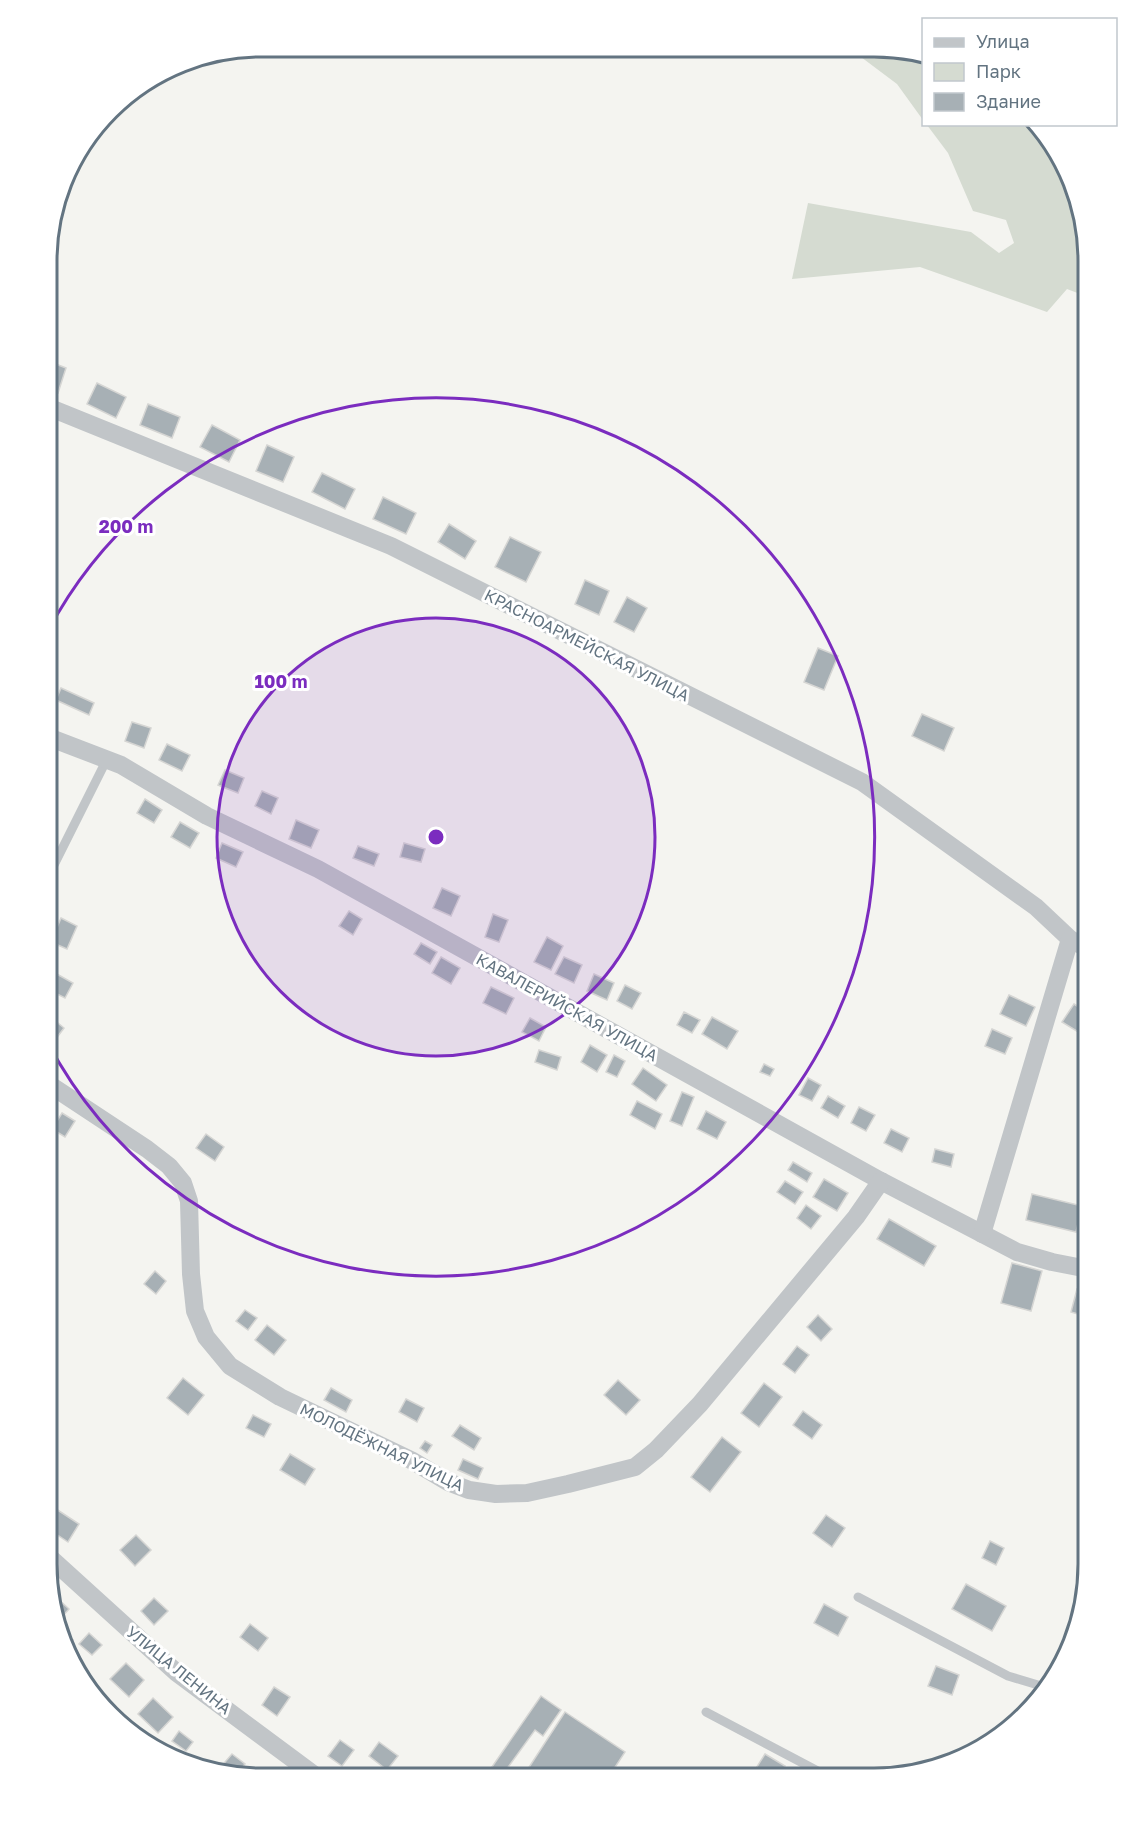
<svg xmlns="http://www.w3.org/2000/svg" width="1135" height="1825" viewBox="0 0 1135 1825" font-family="'Golos Text',sans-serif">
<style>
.green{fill:#d5dbd1}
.building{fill:#a7b0b5;stroke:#d5d5d3;stroke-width:1.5}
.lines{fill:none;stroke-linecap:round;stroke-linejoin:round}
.service{stroke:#c1c5c8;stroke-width:9}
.minor{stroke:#c1c5c8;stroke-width:18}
.ring{fill:none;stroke:#7b2cbf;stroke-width:3}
.labels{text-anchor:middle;stroke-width:6;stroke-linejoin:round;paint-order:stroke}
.street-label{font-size:16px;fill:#637481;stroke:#fff}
.rim{fill:none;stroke:#637481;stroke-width:3}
.centre{fill:#7b2cbf;stroke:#fff;stroke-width:3}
.ring-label{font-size:18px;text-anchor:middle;font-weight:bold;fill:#7b2cbf;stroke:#fff;stroke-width:6;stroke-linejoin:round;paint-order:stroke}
</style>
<rect width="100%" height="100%" fill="#f4f4f0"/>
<g class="green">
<polygon points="849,48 902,48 923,57 923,120 897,84"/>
<polygon points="927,125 1023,125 1024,126 1037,134 1072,179 1088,261 1088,297 1067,289 1047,312 920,267 792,279 808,203 971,232 999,253 1014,243 1006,220 973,211 948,153"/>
</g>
<g class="building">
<polygon points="48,361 66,368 58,393 48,389"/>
<polygon points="97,383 126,397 116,418 87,404"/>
<polygon points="148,404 180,417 172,438 140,425"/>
<polygon points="212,425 240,440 229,462 200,447"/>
<polygon points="267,445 294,457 283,482 256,471"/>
<polygon points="322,473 355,489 345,509 312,492"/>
<polygon points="383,497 416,513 406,534 373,519"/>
<polygon points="449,524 476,541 465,559 438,542"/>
<polygon points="510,537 541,552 526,582 495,567"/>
<polygon points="585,580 609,591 599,615 575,604"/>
<polygon points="627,597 647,608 634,632 614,622"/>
<polygon points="818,648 838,656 824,690 804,682"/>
<polygon points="61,688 94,703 89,715 56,700"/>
<polygon points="922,714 954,728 944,751 912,736"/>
<polygon points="132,722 151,728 144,748 125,741"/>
<polygon points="167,744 190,755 182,771 159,760"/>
<polygon points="1088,764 1088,789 1078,784"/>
<polygon points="225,770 244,778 238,793 218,785"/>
<polygon points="262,791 278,798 271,814 255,806"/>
<polygon points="145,799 162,810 154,823 137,813"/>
<polygon points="296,820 319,830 311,848 289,839"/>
<polygon points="180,822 199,833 190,848 171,837"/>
<polygon points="222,843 243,852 236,867 216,858"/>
<polygon points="404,843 425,849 421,862 400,857"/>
<polygon points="358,846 379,854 374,866 353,858"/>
<polygon points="442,888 460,896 451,916 433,908"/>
<polygon points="349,911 362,919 353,935 339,926"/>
<polygon points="493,914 508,920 499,942 485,937"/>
<polygon points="61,918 77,926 67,949 51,942"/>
<polygon points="547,937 563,946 551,970 534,962"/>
<polygon points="421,943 437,952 430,964 414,954"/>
<polygon points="441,957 460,968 451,984 432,973"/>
<polygon points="564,957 582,965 574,983 555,974"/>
<polygon points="55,973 73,983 65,998 47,989"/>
<polygon points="594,974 614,983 607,1000 587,991"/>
<polygon points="625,985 641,993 632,1009 617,1001"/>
<polygon points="491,987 514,998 506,1014 483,1003"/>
<polygon points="1009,995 1035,1007 1026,1026 1000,1014"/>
<polygon points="1074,1004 1088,1013 1088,1038 1062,1022"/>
<polygon points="684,1012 700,1020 692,1033 677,1025"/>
<polygon points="47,1014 64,1028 52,1044 47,1040"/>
<polygon points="712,1017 738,1031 727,1049 702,1034"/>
<polygon points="530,1018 546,1027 539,1041 522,1032"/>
<polygon points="992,1029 1012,1038 1005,1054 985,1046"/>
<polygon points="590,1045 607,1055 597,1072 581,1062"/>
<polygon points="539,1050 561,1057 557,1070 535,1062"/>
<polygon points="614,1055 625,1061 617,1077 606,1072"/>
<polygon points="764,1064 774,1069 770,1076 760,1072"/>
<polygon points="643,1068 667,1085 656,1101 632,1084"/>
<polygon points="808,1078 821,1085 812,1101 799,1095"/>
<polygon points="682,1092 694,1097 682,1126 670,1121"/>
<polygon points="828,1096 845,1106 838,1118 821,1108"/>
<polygon points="637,1101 662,1114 655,1129 630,1115"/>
<polygon points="859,1107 875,1115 866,1131 851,1123"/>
<polygon points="706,1111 726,1122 717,1139 697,1129"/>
<polygon points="62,1113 75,1121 65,1137 52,1129"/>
<polygon points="891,1129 909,1138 902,1152 884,1143"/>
<polygon points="206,1134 224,1147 215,1161 196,1148"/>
<polygon points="935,1149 954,1154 951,1167 932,1162"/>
<polygon points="793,1162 812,1173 807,1182 788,1170"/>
<polygon points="824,1179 848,1193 837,1211 813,1197"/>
<polygon points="785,1181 803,1192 795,1204 777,1192"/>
<polygon points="1032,1194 1082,1206 1076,1232 1026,1220"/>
<polygon points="806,1205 821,1216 811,1229 797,1218"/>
<polygon points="889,1219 936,1246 924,1266 877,1239"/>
<polygon points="1012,1263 1042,1271 1031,1311 1001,1303"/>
<polygon points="155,1271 166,1281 156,1294 144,1284"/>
<polygon points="1077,1289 1088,1292 1088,1317 1071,1312"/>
<polygon points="245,1310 257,1318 248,1330 236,1321"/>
<polygon points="818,1315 832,1329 821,1341 807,1327"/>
<polygon points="267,1325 286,1340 274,1355 255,1340"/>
<polygon points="797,1346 809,1355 795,1373 783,1364"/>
<polygon points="183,1378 204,1395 188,1415 167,1398"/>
<polygon points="618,1380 640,1400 626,1415 604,1395"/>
<polygon points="764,1383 782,1397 759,1427 741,1413"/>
<polygon points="331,1388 352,1400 346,1412 324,1400"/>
<polygon points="406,1399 424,1408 417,1422 399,1412"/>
<polygon points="803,1411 822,1425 812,1439 793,1425"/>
<polygon points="253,1415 271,1424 264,1437 246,1428"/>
<polygon points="460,1425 481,1438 474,1450 452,1436"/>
<polygon points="722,1437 741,1452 710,1492 691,1477"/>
<polygon points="425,1441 432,1445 427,1453 420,1448"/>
<polygon points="290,1454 315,1469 305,1485 280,1470"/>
<polygon points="463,1459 483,1468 478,1479 458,1470"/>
<polygon points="53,1507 79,1524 68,1542 47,1528 47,1517"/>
<polygon points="826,1515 845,1528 832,1547 813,1533"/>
<polygon points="136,1535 151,1550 135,1566 120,1550"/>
<polygon points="990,1541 1004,1548 996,1565 982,1558"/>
<polygon points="966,1584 1006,1606 992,1631 952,1609"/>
<polygon points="56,1597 69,1609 60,1619 57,1616 54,1599"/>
<polygon points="154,1598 168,1611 154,1625 141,1611"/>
<polygon points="824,1604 848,1617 838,1636 814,1623"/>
<polygon points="250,1624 268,1638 258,1651 240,1637"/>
<polygon points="64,1633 73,1640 66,1650 63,1646 61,1637"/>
<polygon points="89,1633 102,1645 92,1655 79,1644"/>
<polygon points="126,1663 144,1680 129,1697 110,1679"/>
<polygon points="936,1666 959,1675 952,1695 928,1686"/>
<polygon points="274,1687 290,1697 277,1716 262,1705"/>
<polygon points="541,1696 561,1710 543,1736 535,1730 501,1777 485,1777"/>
<polygon points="153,1698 173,1717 158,1733 138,1714"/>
<polygon points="565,1712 625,1752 608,1778 522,1778"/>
<polygon points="179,1731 193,1742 186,1751 172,1741"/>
<polygon points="340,1740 354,1750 342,1766 328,1756"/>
<polygon points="379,1742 398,1756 387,1770 369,1756"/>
<polygon points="232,1754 245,1764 235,1777 219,1769"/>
<polygon points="765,1754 785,1766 777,1778 762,1778 753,1773"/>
<polygon points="251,1768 264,1777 244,1777"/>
</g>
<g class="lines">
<g class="service">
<polyline points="47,879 107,759"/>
<polyline points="858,1597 1008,1676 1048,1688"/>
<polyline points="706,1712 831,1778"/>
</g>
<g class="minor">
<polyline points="48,407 391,546 862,782 1036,907 1070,939 1088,949"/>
<polyline points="48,737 121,765 207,816 318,869 881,1181 1017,1252 1052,1262 1088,1269"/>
<polyline points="47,1083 147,1149 169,1166 183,1183 189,1201 191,1274 195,1311 206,1337 230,1366 280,1397 411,1460 448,1482 469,1490 496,1494 527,1493 568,1484 635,1467 656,1450 700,1404 856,1217 881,1181"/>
<polyline points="982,1234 1070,939"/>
<polyline points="47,1555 177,1673 317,1777"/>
</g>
</g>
<circle cx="436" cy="837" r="219" fill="#7b2cbf" fill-opacity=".12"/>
<g class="ring">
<circle cx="436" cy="837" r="219"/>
<path d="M48 631A439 439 0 1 1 48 1043"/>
</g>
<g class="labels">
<g class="street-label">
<text transform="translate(587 645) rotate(27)" y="6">КРАСНОАРМЕЙСКАЯ УЛИЦА</text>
<text transform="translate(567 1007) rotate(29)" y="6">КАВАЛЕРИЙСКАЯ УЛИЦА</text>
<text transform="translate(382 1447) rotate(26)" y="6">МОЛОДЁЖНАЯ УЛИЦА</text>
<text transform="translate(179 1670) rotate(39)" y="6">УЛИЦА ЛЕНИНА</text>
</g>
</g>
<path d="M0 0H1135V1825H0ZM261 57H874A204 204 0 0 1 1078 261V1564A204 204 0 0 1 874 1768H261A204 204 0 0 1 57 1564V261A204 204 0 0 1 261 57Z" fill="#fff" fill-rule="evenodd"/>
<path class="rim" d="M261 57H874A204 204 0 0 1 1078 261V1564A204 204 0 0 1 874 1768H261A204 204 0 0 1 57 1564V261A204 204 0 0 1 261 57Z"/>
<circle cx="436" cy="837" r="9" class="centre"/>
<g class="ring-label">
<text x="126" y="533">200 m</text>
<text x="281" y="688">100 m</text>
</g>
<rect x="922" y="18" width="195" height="108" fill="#ffffff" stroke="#c1c7cd" stroke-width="1.5"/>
<rect x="934" y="38" width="30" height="9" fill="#c1c5c8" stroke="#c1c7cd" stroke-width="1.5"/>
<text x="976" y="48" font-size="18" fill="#637481">Улица</text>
<rect x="934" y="63" width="30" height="18" fill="#d5dbd1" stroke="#c1c7cd" stroke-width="1.5"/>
<text x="976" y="78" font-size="18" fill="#637481">Парк</text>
<rect x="934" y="93" width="30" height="18" fill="#a7b0b5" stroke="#c1c7cd" stroke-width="1.5"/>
<text x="976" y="108" font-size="18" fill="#637481">Здание</text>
</svg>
